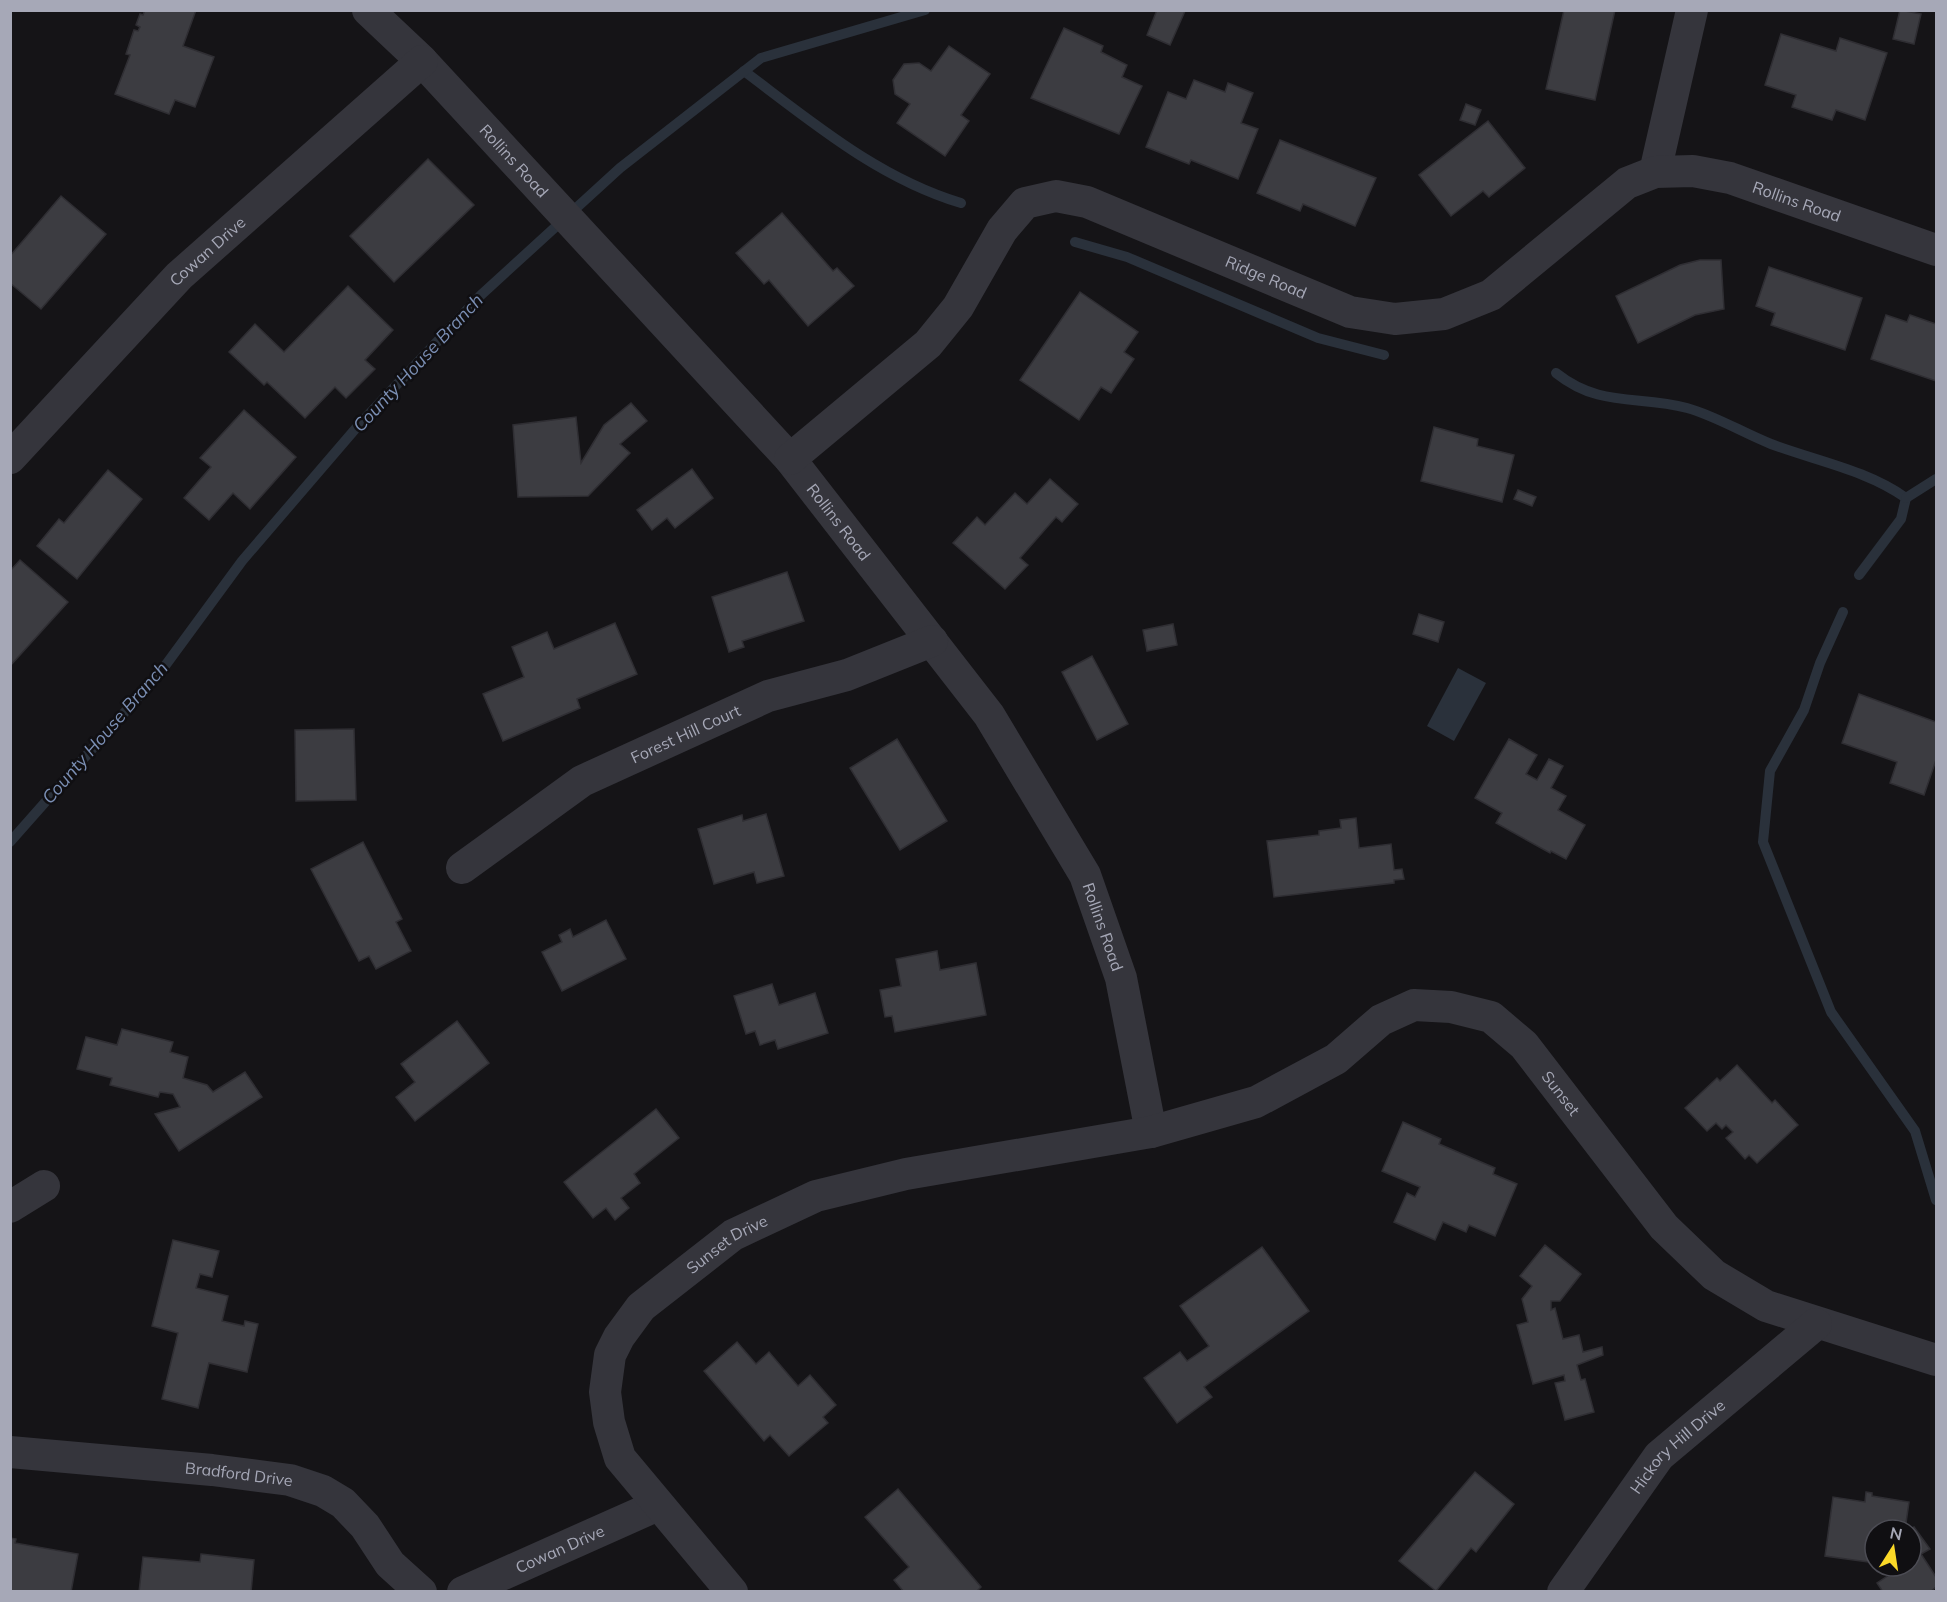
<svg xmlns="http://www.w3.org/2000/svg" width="1947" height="1602" viewBox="0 0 1947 1602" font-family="Mulish,sans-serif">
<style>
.water{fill:#2a313b}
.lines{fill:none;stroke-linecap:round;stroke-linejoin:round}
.stream{stroke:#2a313b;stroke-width:10}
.building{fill:#3c3c41;stroke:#2f2e33;stroke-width:1.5}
.minor{stroke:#35353c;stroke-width:32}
.labels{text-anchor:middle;stroke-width:5;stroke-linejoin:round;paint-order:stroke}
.street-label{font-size:16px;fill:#a6a8b7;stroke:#100f12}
.water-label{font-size:18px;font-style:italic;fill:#7b8fb4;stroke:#100f12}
</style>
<rect width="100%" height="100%" fill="#151417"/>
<polygon class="water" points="1458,668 1486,683 1454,741 1427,726"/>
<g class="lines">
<g class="stream">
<path d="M744 71C812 122 878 178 961 203"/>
<polyline points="1075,242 1127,257 1318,338 1384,355"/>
<path d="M1556 373C1600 408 1638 395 1687 408 1716 416 1743 433 1771 444 1816 461 1867 470 1906 498L1901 519 1859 575"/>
<polyline points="1906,498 1936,479"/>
<polyline points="1843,612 1820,663 1804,710 1770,771 1763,842 1831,1012 1915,1131 1936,1200"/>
<polyline points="10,842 162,670 242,561 357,427 481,295 620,168 761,58 925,10"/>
</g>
</g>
<g class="building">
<polygon points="145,10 196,10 183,46 214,57 195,107 175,100 169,114 115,94 130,55 126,54 134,30 138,31 140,27 136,25 140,14 143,15"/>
<polygon points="1157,10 1185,11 1170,45 1147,35"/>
<polygon points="1564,10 1615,10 1595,100 1546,89"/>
<polygon points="1900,10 1921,14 1914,44 1893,39"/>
<polygon points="1064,28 1103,46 1101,52 1127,65 1122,77 1142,86 1119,134 1031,98"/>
<polygon points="1781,34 1836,51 1840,38 1887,53 1865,120 1836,110 1832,120 1792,107 1796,95 1765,85"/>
<polygon points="949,46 990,74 961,115 969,121 945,156 897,123 910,104 895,94 893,80 904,64 919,63 931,71"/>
<polygon points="1194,80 1225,92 1228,83 1253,93 1241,123 1258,129 1238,179 1191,160 1189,164 1146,147 1168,92 1186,99"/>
<polygon points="1466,104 1481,110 1475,125 1460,120"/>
<polygon points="1488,121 1525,168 1489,197 1483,191 1451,216 1419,175"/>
<polygon points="1280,140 1376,178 1355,226 1303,204 1300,211 1257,193"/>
<polygon points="428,159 474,205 394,282 350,236"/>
<polygon points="61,196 106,234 41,309 10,283 10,256"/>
<polygon points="782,213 833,271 837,268 854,286 808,326 769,280 764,284 736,253"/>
<polygon points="1700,260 1721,260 1724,309 1695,315 1638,343 1616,296 1680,265"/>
<polygon points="1769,267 1862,298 1845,350 1771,325 1775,313 1756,306"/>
<polygon points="348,286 393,330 365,360 375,369 346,398 335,387 305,418 267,382 264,385 229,352 255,324 284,352"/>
<polygon points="1080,292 1138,332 1124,352 1134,359 1111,393 1101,387 1079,420 1020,380"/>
<polygon points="1886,315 1907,322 1910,315 1936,324 1936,381 1871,359"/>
<polygon points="631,403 647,421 620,444 630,453 588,496 518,497 513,425 576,417 581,463 604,425"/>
<polygon points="244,410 296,457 250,509 233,493 209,520 184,498 211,467 200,458"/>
<polygon points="1434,427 1478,439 1477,446 1514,455 1502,502 1421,481"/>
<polygon points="692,469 713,498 675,528 667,518 652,530 637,510"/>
<polygon points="108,470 142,499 77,579 37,546 59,519 64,523"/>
<polygon points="1050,479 1078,504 1062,522 1056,517 1020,558 1028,565 1005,589 953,543 977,517 985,525 1015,493 1027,504"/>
<polygon points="1518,490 1536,497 1532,506 1514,499"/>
<polygon points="20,560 68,602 10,666 10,571"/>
<polygon points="787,572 804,621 742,641 744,647 729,652 712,597"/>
<polygon points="1419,614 1444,622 1438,642 1413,634"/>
<polygon points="615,623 637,674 577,699 580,708 503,741 483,694 524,677 512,647 547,632 554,649"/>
<polygon points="1173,624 1177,645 1147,651 1143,630"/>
<polygon points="1092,656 1128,724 1097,740 1062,672"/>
<polygon points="1859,694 1936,722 1936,760 1924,795 1890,783 1897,762 1842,743"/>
<polygon points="354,729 356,800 296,801 295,730"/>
<polygon points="897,739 947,821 900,850 850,768"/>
<polygon points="1509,739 1537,755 1526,774 1537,780 1549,759 1563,766 1551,788 1566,796 1558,810 1585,825 1566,859 1551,851 1550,853 1496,823 1502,813 1475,798"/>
<polygon points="766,814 784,876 757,883 754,872 714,884 698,829 742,815 743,821"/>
<polygon points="1356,818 1359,848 1391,844 1394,870 1402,869 1404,879 1394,880 1394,883 1274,897 1267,841 1319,835 1319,831 1341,828 1340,820"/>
<polygon points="363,842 402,919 396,922 411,951 376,969 369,956 359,961 311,869"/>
<polygon points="606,920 626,959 562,991 542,952 562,942 559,935 570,929 573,937"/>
<polygon points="937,951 940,970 976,963 986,1015 895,1032 892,1016 885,1017 880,990 901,986 896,959"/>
<polygon points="772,984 779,1005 815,993 828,1033 778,1049 775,1040 760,1045 755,1031 746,1034 734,996"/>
<polygon points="457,1021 489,1063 415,1121 396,1097 415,1082 401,1064"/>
<polygon points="122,1029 173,1042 170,1052 188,1057 183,1078 207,1085 213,1092 245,1072 262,1097 179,1151 155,1114 180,1107 173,1094 160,1092 158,1097 110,1085 112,1078 77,1069 86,1037 117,1045"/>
<polygon points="1737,1065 1772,1103 1775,1100 1798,1125 1757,1163 1749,1155 1745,1159 1726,1138 1733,1132 1726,1125 1722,1129 1716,1123 1707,1131 1685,1108 1717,1078 1720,1081"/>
<polygon points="656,1109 679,1138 634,1174 640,1183 621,1198 629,1208 615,1220 606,1208 593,1218 564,1182"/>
<polygon points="1403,1122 1441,1139 1439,1144 1495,1168 1493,1174 1517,1184 1495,1236 1469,1225 1466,1232 1443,1222 1435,1240 1394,1222 1407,1193 1415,1197 1420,1187 1382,1171"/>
<polygon points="173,1240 219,1251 212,1277 200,1274 196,1288 228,1296 222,1321 244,1326 245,1321 258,1324 247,1372 209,1363 198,1408 162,1399 178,1333 152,1326"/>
<polygon points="1545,1245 1581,1274 1560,1301 1551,1301 1551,1310 1555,1308 1563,1339 1579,1335 1583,1352 1602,1347 1603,1355 1577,1365 1581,1380 1585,1379 1594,1412 1565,1420 1555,1383 1565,1381 1564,1375 1533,1384 1517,1325 1528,1322 1522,1299 1532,1286 1520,1276"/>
<polygon points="1262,1247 1309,1311 1204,1387 1212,1397 1177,1423 1144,1378 1180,1352 1187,1361 1209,1346 1180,1306"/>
<polygon points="737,1342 756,1364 769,1352 798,1386 810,1375 836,1405 823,1417 828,1423 789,1456 770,1435 764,1441 704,1371"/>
<polygon points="1475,1472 1514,1504 1476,1552 1471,1548 1436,1591 1399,1561"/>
<polygon points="898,1489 981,1587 976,1592 904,1592 894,1580 909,1567 865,1517"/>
<polygon points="1866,1492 1872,1493 1872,1496 1909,1502 1905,1530 1875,1530 1875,1563 1825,1556 1833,1497 1865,1502"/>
<polygon points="1914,1527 1930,1549 1921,1554 1936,1577 1936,1587 1930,1592 1883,1592 1877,1583 1892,1573 1887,1566 1911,1566 1909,1530"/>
<polygon points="10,1538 16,1539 15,1543 78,1554 71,1592 10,1592"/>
<polygon points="201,1554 254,1560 251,1592 139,1592 143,1557 200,1562"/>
</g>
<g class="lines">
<g class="minor">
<path id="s1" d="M368 10 422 61 790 459 989 715 1085 875 1121 978 1151 1132"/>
<polyline points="1655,172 1692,10"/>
<path id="s2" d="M10 458 179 276 422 61"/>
<path id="s3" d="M790 459 928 344 958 307 1002 230 1025 203 1056 196 1087 202 1350 312 1395 319 1444 314 1491 295 1627 183 1655 172 1693 171 1730 178 1936 250"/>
<path id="s4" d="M462 868 582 781 768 696 847 675 932 641"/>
<polyline points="10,1207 44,1186"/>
<path id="s5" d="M10 1452 212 1470 290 1480 323 1491 343 1503 365 1526 390 1564 421 1592"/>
<path id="s6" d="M463 1592 658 1505"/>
<path id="s7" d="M732 1592 620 1458 609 1422 605 1392 610 1355 619 1337 641 1307 733 1235 816 1196 906 1174 1151 1132 1256 1102 1336 1059 1381 1020 1414 1005 1451 1007 1491 1017 1524 1045 1664 1227 1714 1275 1766 1306 1936 1360"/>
<path id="s8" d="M1563 1592 1659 1456 1816 1324"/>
</g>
</g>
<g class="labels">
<g class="street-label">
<text dy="6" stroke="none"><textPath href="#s1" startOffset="210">Rollins Road</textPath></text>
<text dy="6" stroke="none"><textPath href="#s3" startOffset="1198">Rollins Road</textPath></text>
<text dy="6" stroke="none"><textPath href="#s2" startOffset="286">Cowan Drive</textPath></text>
<text dy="6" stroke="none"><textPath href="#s3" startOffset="609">Ridge Road</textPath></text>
<text dy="6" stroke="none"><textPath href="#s1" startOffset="696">Rollins Road</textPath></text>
<text dy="6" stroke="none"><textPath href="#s4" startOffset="262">Forest Hill Court</textPath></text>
<text dy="6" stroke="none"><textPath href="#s1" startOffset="1182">Rollins Road</textPath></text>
<text dy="6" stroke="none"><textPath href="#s7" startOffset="1365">Sunset</textPath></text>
<text dy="6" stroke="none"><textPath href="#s7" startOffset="444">Sunset Drive</textPath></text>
<text dy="6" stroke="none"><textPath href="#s8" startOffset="186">Hickory Hill Drive</textPath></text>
<text dy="6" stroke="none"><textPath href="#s5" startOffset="230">Bradford Drive</textPath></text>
<text dy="6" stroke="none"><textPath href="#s6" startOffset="106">Cowan Drive</textPath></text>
</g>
<g class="water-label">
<text transform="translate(418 363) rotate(-47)" y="6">County House Branch</text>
<text transform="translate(105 733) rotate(-49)" y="6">County House Branch</text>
</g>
</g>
<rect width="1947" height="1602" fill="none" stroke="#a6a8b7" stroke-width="24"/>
<g transform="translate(1893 1548) rotate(12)"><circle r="28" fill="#100f12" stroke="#4c4c54" stroke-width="1.5"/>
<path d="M0-4.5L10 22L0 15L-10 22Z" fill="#fbd928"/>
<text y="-9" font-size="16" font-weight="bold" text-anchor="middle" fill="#a6a8b7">N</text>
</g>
</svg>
